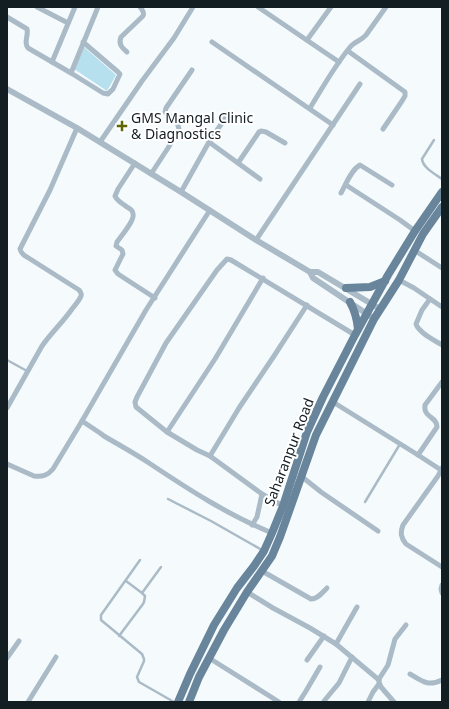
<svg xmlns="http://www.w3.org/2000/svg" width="449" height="709" viewBox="0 0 449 709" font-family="'Noto Sans',sans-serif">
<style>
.green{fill:#b7e0ee}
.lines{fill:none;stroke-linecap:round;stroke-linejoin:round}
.service{stroke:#aabbc7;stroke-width:2.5}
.minor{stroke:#aabbc7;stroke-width:5}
.tertiary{stroke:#aabbc7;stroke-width:6}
.primary{stroke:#68859b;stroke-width:8}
.poi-dot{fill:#616604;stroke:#fff;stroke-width:1.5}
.labels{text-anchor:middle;stroke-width:4;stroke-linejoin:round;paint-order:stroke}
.poi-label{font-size:14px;fill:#131e22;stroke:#fff;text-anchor:start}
.street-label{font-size:14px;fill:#131e22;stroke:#fff}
</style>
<rect width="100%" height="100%" fill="#f5fbfd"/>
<polygon class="green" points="84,47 116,75 107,91 74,69"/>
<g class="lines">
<g class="service">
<path d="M434 140 422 159C423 168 435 174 442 179"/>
<polyline points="7,360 27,371"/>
<polyline points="168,499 211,521 262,550"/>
<polyline points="365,502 400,444"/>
<polyline points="140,560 101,615 101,620 142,654 144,659 144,661 137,677 139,682 174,702"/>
<polyline points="126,581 142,593"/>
<polyline points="119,636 143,604 144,602 145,596 142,593 161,567"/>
</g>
<g class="minor">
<polyline points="37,7 68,23"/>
<polyline points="258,7 339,62"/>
<path d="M7 17 27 29C29 35 23 42 28 48L71 73"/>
<polyline points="307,40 331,7"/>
<polyline points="83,42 118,72 120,74 113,89 108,94 103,93 71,73 98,7"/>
<polyline points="212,42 333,125"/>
<polyline points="348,51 405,92 405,96 402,101 383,129"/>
<path d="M127 52C122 48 118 44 121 37L143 16C145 12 142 10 140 7"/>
<polyline points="52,62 75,7"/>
<path d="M310 108C323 87 335 65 351 46 356 41 362 40 366 35L386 7"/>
<polyline points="100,142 142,81 174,38 193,7"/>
<polyline points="209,142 260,179"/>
<path d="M135 163 118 189 115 196C117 201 122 203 127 207 129 208 133 210 133 214 135 220 121 236 117 242L116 246 122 250 123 254 115 270 118 274 155 298"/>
<polyline points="238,163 259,132 261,131 266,132 285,143"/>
<polyline points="151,174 168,148 179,129 177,122 166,113 165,112 166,108 192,70"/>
<polyline points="346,185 400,220 415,231"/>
<polyline points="181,192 209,142 226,117"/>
<path d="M341 193C346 184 351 170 360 165L392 185"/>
<polyline points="256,240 360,84"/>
<polyline points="414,250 442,268"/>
<polyline points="399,280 414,288 442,307"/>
<path d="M430 299 422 310 416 324C419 333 434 340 442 345"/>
<polyline points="333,402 418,455 441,470"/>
<path d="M7 408 42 346C51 333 63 322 72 309 75 305 79 301 81 296 82 293 81 293 79 290L27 257C23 255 21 253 20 249L50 190 77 128"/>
<path d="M82 421 100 433 104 436C119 445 134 453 149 463 188 489 228 515 272 533"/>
<polyline points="167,432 215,359 263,278"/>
<path d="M418 455 437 427C437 416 423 418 425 405L442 382"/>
<polyline points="210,456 239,408 274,356 307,305"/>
<path d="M7 464 34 476C43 477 48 475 53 469L82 421 146 310 210 210"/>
<path d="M442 468 438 476 403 525C400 533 401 538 406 544L442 567"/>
<polyline points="301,476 321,492 378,531"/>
<polyline points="283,506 262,494 210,456 197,450 167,432 136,407 135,402 137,397 166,343 217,270 227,259 231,260 355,335"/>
<polyline points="252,525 257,517 262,494"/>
<path d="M262 571 311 599C318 599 322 593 327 588"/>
<polyline points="442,585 441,589 442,593"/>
<polyline points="247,592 273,608 310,628 336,644 379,680"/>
<polyline points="336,644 357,607"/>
<polyline points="7,658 19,641"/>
<polyline points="209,658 279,702"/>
<polyline points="307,660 324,636"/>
<path d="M410 674C422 681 428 687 442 680"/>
<polyline points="324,701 339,683 352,657"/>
<polyline points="28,702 56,657"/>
<polyline points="299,702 306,691 320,667"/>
<polyline points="368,702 373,692 379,684"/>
<polyline points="394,702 381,687 379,682 379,679 388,665 395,639 406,625"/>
</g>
<g class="tertiary">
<polyline points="7,89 77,128 181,192 256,240 310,272 313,278 370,316"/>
<polyline points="310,272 318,272 380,309"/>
</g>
<g class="primary">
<polyline points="346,288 370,287 385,281"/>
<path d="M350 302C355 311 357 319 358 329"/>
<polyline points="178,702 190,674 214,625 237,588 254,566 264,551 272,533 283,506 307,432 323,397 355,335 388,275 415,231 442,192"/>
<polyline points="189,702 199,677 224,630 247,592 272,556 280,537 316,435 374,319 399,280 423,234 442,207"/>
</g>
</g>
<path class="poi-dot" d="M120 120h4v4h4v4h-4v4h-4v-4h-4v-4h4z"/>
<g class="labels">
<g class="poi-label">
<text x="131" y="123">GMS Mangal Clinic<tspan x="131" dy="16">&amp; Diagnostics</tspan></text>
</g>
<g class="street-label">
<text transform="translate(289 452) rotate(-69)" y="5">Saharanpur Road</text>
</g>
</g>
<rect width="449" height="709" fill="none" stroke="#131e22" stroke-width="16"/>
</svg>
